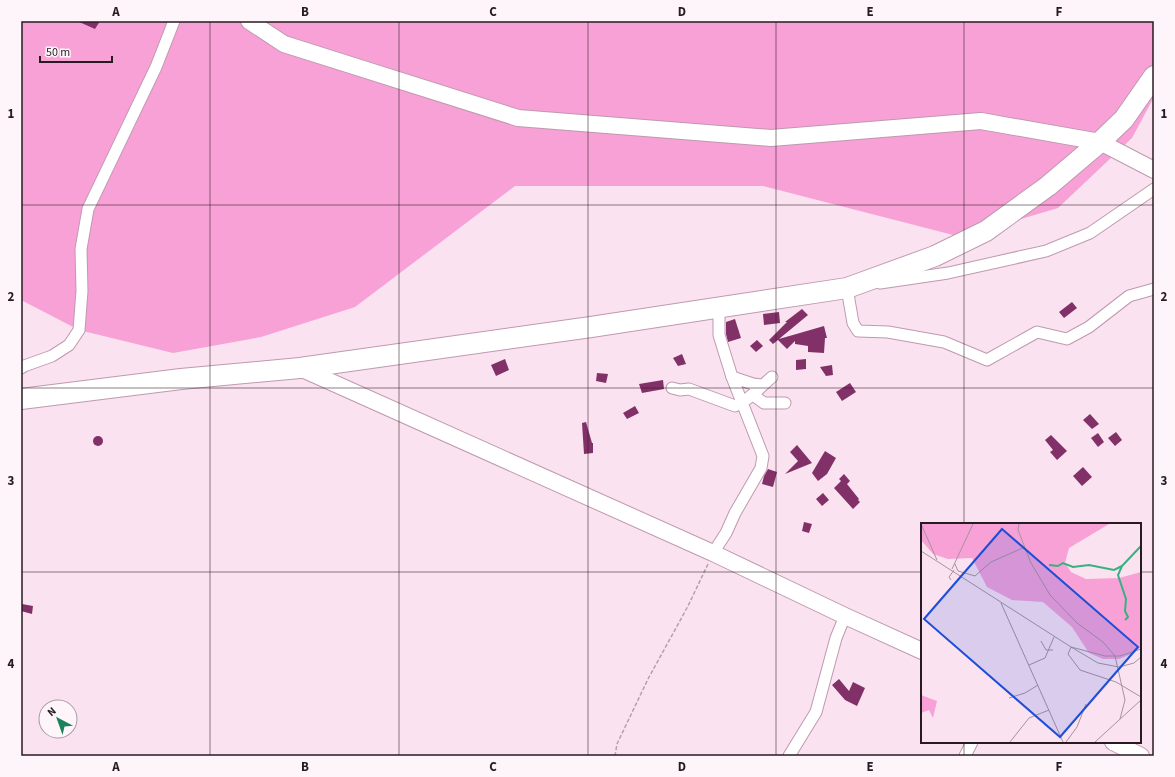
<svg xmlns="http://www.w3.org/2000/svg" width="1175" height="777" viewBox="0 0 1175 777" font-family="'Source Sans 3',sans-serif">
<style>
.green{fill:#f7a1d6}
.building{fill:#823168}
.lines{fill:none;stroke-linecap:round;stroke-linejoin:round}
.street-casing{stroke:#bf99af;stroke-width:13}
.secondary-casing{stroke:#bf99af;stroke-width:18}
.highway-casing{stroke:#bf99af;stroke-width:22}
.path{stroke:#b5a0ac;stroke-width:1.5;stroke-dasharray:4 2;stroke-linecap:butt}
.street{stroke:#fff;stroke-width:11}
.secondary{stroke:#fff;stroke-width:16}
.highway{stroke:#fff;stroke-width:20}
.grid{fill:none;stroke:#281a22;stroke-width:1;stroke-opacity:0.55}
.inset-river{fill:none;stroke:#36b180;stroke-width:2}
.inset-road{fill:none;stroke:#a7929e;stroke-width:1}
.view{fill:#1d4ed8;fill-opacity:0.15;stroke:#1d4ed8;stroke-width:2}
.inset-edge{fill:none;stroke:#281a22;stroke-width:2}
.neatline{fill:none;stroke:#281a22;stroke-width:1.5}
.grid-label{font-size:13px;text-anchor:middle;font-weight:bold;fill:#281a22}
</style>
<rect width="100%" height="100%" fill="#fbe2f0"/>
<polygon class="green" points="21,21 1154,21 1154,97 1132,138 1058,208 961,237 763,186 515,186 355,307 261,337 173,353 79,330 21,300"/>
<g class="building">
<polygon points="77,21 100,21 95,29"/>
<polygon points="1072,302 1077,308 1064,318 1059,312"/>
<polygon points="802,309 808,315 779,339 824,326 827,338 825,338 824,353 808,352 808,346 795,344 795,341 787,349 778,340 773,344 769,340 787,322 785,322"/>
<polygon points="779,312 780,323 764,325 763,314"/>
<polygon points="735,319 741,338 728,342 726,334 726,322"/>
<polygon points="757,340 763,346 756,352 750,346"/>
<polygon points="682,354 686,364 678,366 673,358"/>
<polygon points="505,359 509,370 496,376 491,365"/>
<polygon points="806,359 806,369 796,370 796,360"/>
<polygon points="832,365 833,375 826,376 820,367"/>
<polygon points="597,373 608,374 606,383 596,381"/>
<polygon points="663,380 664,389 642,393 639,384"/>
<polygon points="850,383 856,392 842,401 836,392"/>
<polygon points="635,406 639,413 627,419 623,413"/>
<polygon points="1090,414 1099,424 1092,429 1083,420"/>
<polygon points="586,422 592,443 593,443 593,453 584,454 582,423"/>
<polygon points="1116,432 1122,440 1115,446 1108,438"/>
<polygon points="1098,433 1104,442 1098,447 1091,438"/>
<polygon points="1051,435 1067,451 1057,460 1050,452 1053,450 1045,440"/>
<circle cx="98" cy="441" r="5"/>
<polygon points="797,445 812,463 785,474 798,461 790,452"/>
<polygon points="825,451 836,458 827,474 818,481 812,473"/>
<polygon points="1083,467 1092,477 1082,486 1073,476"/>
<polygon points="768,469 777,472 773,487 762,484 764,476"/>
<polygon points="844,474 850,481 847,484 859,499 858,500 860,502 853,509 834,488 841,481 839,479"/>
<polygon points="823,493 829,500 822,506 816,499"/>
<polygon points="804,522 812,524 809,533 802,531"/>
<polygon points="22,604 33,606 32,614 21,611"/>
<polygon points="839,679 849,691 853,682 865,688 857,706 845,700 832,685"/>
</g>
<g class="lines">
<defs>
<g id="street">
<polyline points="880,283 948,273 1046,251 1090,233 1154,189"/>
<polyline points="851,288 847,288 853,323 858,331 888,332 944,342 987,360 1037,332 1067,339 1089,327 1129,296 1154,289"/>
<polyline points="21,368 24,366 52,356 69,345 79,330 82,291 81,249 88,209 156,67 174,21"/>
<polyline points="732,377 753,384 762,385"/>
<path d="M672 388 680 390 689 389 735 406C750 400 760 387 772 377"/>
<polyline points="753,395 764,403 785,403"/>
<polyline points="713,553 726,533 735,513 761,468 763,456 732,377 719,335 719,307"/>
<polyline points="789,756 816,712 836,638 845,616"/>
<polyline points="965,756 972,742"/>
</g>
<g id="secondary">
<polyline points="249,21 284,44 518,118 771,138 981,121 1100,142 1154,170"/>
<polyline points="300,368 713,553 845,616 922,651"/>
<polyline points="1113,742 1141,756"/>
</g>
<polyline id="highway" points="21,399 181,379 300,368 591,327 847,288 935,256 986,231 1048,186 1100,142 1124,119 1154,76"/>
</defs>
<use href="#street" class="street-casing"/>
<use href="#secondary" class="secondary-casing"/>
<use href="#highway" class="highway-casing"/>
<polyline class="path" points="615,756 617,744 648,679 688,606 708,564"/>
<use href="#street" class="street"/>
<use href="#secondary" class="secondary"/>
<use href="#highway" class="highway"/>
</g>
<path class="grid" d="M210 21V756M399 21V756M588 21V756M776 21V756M964 21V524M21 205H1154M21 388H1154M21 572H922M1140 572H1154M964 742V756"/>
<g transform="translate(921 523)">
<rect width="220" height="220" fill="#fbe2f0"/>
<path d="M0 1H188L148 25 144 40 150 49 165 56 198 55 220 49V124L213 130 198 136H182L168 130 151 104 122 79 91 77 66 64 51 35 27 36 12 31 0 17ZM0 172 16 178 12 195 8 187 0 190Z" fill="#f7a1d6"/>
<path class="inset-river" d="M128 42 137 43 142 40 152 44 168 42 193 47 201 43M201 43 197 52 205 76 204 88 207 94 204 97M201 43 220 23"/>
<path class="inset-road" d="M0 1 16 37M98 1 97 7 110 40 129 72 156 100 182 119 194 133 204 177 199 196M0 28 150 124 184 133H199L220 126M34 41 37 48 54 53 70 39 104 24M31 46 52 1M30 57 28 54 33 47M80 80 142 219M120 118 125 127H132M220 134 213 140 198 144 177 140 150 124 147 131 159 147 195 159 220 174M108 142 124 135 133 114M88 175 104 170 117 162M89 219 108 195 128 187M145 219 156 204 165 181M174 219 220 177"/>
<path class="view" d="M81 6 217 124 139 214 3 96Z"/>
<rect width="220" height="220" class="inset-edge"/>
</g>
<rect width="1175" height="777" fill="none" stroke="#fdf5f9" stroke-width="44"/>
<g transform="translate(58 719) rotate(319)"><circle r="19" fill="#fdf5f9" stroke="#a89da3"/>
<path d="M0-3L7 15L0 10L-7 15Z" fill="#1c815b"/>
<text y="-6" font-size="11" font-weight="bold" text-anchor="middle" fill="#281a22">N</text>
</g>
<path d="M40 56v6h72v-6" fill="none" stroke="#281a22" stroke-width="2"/>
<text x="46" y="56" font-size="12" fill="#281a22" stroke="#fdf5f9" stroke-width="3" paint-order="stroke">50 m</text>
<rect x="22" y="22" width="1131" height="733" class="neatline"/>
<g class="grid-label">
<text x="116" y="16">A</text>
<text x="305" y="16">B</text>
<text x="493" y="16">C</text>
<text x="682" y="16">D</text>
<text x="870" y="16">E</text>
<text x="1059" y="16">F</text>
<text x="11" y="118">1</text>
<text x="1164" y="118">1</text>
<text x="11" y="301">2</text>
<text x="1164" y="301">2</text>
<text x="11" y="485">3</text>
<text x="1164" y="485">3</text>
<text x="11" y="668">4</text>
<text x="1164" y="668">4</text>
<text x="116" y="771">A</text>
<text x="305" y="771">B</text>
<text x="493" y="771">C</text>
<text x="682" y="771">D</text>
<text x="870" y="771">E</text>
<text x="1059" y="771">F</text>
</g>
</svg>
